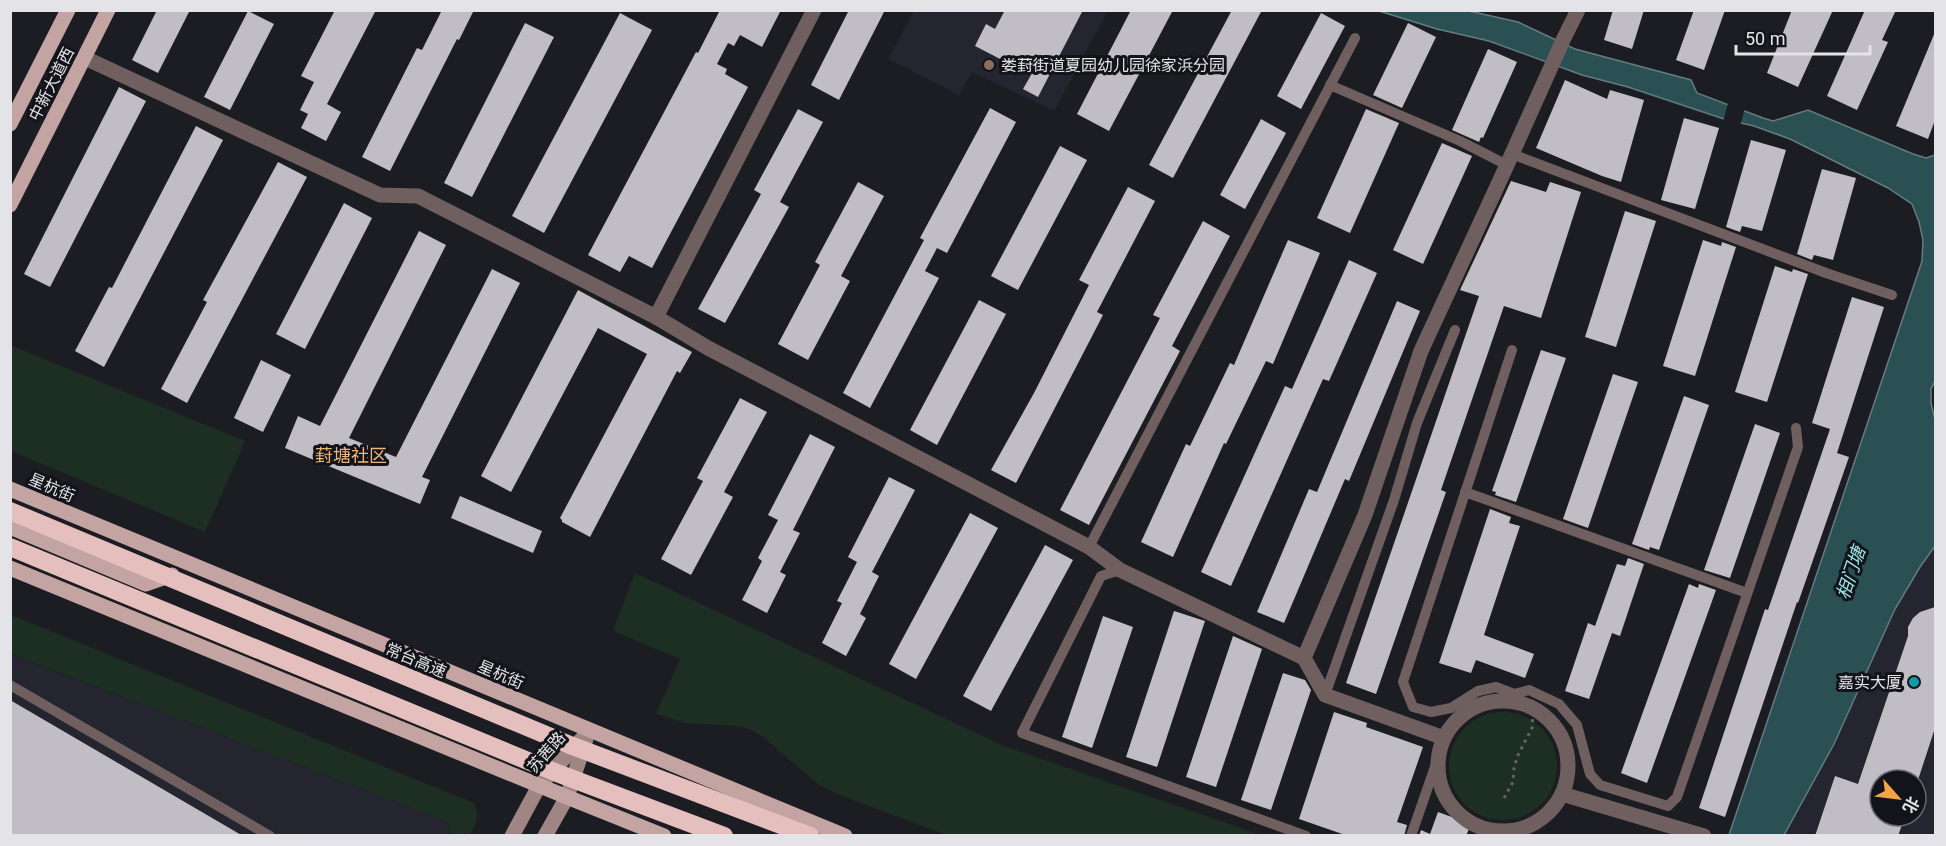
<svg xmlns="http://www.w3.org/2000/svg" width="1946" height="846" viewBox="0 0 1946 846" font-family="Roboto,'Noto Sans SC',sans-serif">
<style>
.built{fill:#252530;fill-rule:evenodd}
.green{fill:#1d2e22}
.water{fill:#2a5054;stroke:#627c80;stroke-width:1.5}
.pier{fill:#1c1d22}
.building{fill:#c1bdc4}
.lines{fill:none;stroke-linecap:round;stroke-linejoin:round}
.path{stroke:#636368;stroke-width:3;stroke-dasharray:3 4.5;stroke-linecap:butt}
.lane{stroke:#6f605f;stroke-width:10}
.street{stroke:#6f605f;stroke-width:15}
.secondary{stroke:#9f8685;stroke-width:15}
.primary{stroke:#c3a4a2;stroke-width:15}
.highway-bridge{stroke:#e5bfbd;stroke-width:18}
.education-dot{fill:#8d6e63;stroke:#131419;stroke-width:2}
.culture-dot{fill:#0f9aa8;stroke:#131419;stroke-width:2}
.labels{text-anchor:middle;stroke-width:6;stroke-linejoin:round;paint-order:stroke}
.poi-label{font-size:16px;fill:#e4e4e8;stroke:#131419;text-anchor:start}
.street-label{font-size:16px;fill:#e4e4e8;stroke:#131419}
.neighbourhood-label{font-size:18px;fill:#eeb57b;stroke:#131419}
.water-label{font-size:18px;font-style:italic;fill:#9ae4ec;stroke:#131419}
</style>
<rect width="100%" height="100%" fill="#1c1d22"/>
<g class="built">
<polygon points="914,11 1108,11 1054,111 972,72 959,95 888,59"/>
<path d="M1935 546V835L1784 836 1870 665 1895 609 1920 567ZM1880 780H1916V816H1880Z"/>
<polygon points="10,654 448,822 452,835 11,835"/>
</g>
<g class="green">
<polygon points="10,345 245,441 205,532 11,451"/>
<polygon points="635,573 1004,746 1261,835 946,835 840,795 819,785 763,737 750,729 737,726 685,723 656,714 680,659 613,631"/>
<path d="M11 615 474 803C480 815 476 824 470 835H452L448 822 11 654Z"/>
<circle cx="1503" cy="766" r="54"/>
</g>
<polygon class="water" points="1379,11 1469,11 1518,22 1575,49 1691,80 1697,93 1763,118 1773,121 1808,110 1913,154 1926,158 1935,155 1936,379 1931,389 1931,403 1936,424 1935,546 1920,567 1895,609 1834,744 1784,835 1729,835 1922,261 1923,240 1919,222 1912,204 1888,188 1790,139 1754,126 1724,119 1628,87 1582,75 1489,41 1437,29"/>
<polygon class="pier" points="1728,103 1745,108 1740,126 1723,122"/>
<g class="building">
<polygon points="157,10 190,10 158,73 132,60"/>
<polygon points="335,10 376,10 327,104 341,112 326,141 301,128 308,114 300,110 314,82 301,76"/>
<polygon points="442,10 474,10 459,40 457,39 390,171 362,157 417,48 422,50"/>
<polygon points="720,10 781,10 762,47 740,35 734,46 728,43 717,64 727,69 725,74 748,87 652,268 629,256 620,272 588,255 696,52 698,53"/>
<polygon points="849,10 885,10 839,100 811,85"/>
<polygon points="1005,10 1083,10 1038,97 1023,89 1031,75 975,46 986,24 995,29"/>
<polygon points="1131,10 1173,10 1109,131 1077,114"/>
<polygon points="1232,10 1262,10 1173,178 1149,165"/>
<polygon points="1613,10 1644,10 1632,49 1604,40"/>
<polygon points="1694,10 1725,10 1704,70 1676,60"/>
<polygon points="1792,10 1833,10 1798,87 1767,73"/>
<polygon points="1865,10 1896,10 1882,40 1888,42 1857,110 1827,96"/>
<polygon points="248,11 274,24 230,110 204,97"/>
<polygon points="620,13 652,30 544,233 512,216"/>
<polygon points="1321,13 1345,26 1301,109 1277,96"/>
<polygon points="525,23 554,37 472,197 444,183"/>
<polygon points="1408,23 1436,37 1402,108 1373,95"/>
<polygon points="1935,32 1935,120 1928,139 1896,126"/>
<polygon points="1488,49 1517,62 1483,138 1481,137 1479,142 1452,130"/>
<polygon points="1565,80 1607,99 1610,90 1644,100 1621,182 1602,176 1536,148"/>
<polygon points="119,87 146,101 50,287 24,274"/>
<polygon points="990,108 1016,122 947,253 937,248 925,271 939,278 870,408 843,393 924,240 920,238"/>
<polygon points="798,109 823,122 780,202 789,207 725,323 698,309 761,194 754,190"/>
<polygon points="1366,109 1399,123 1350,233 1317,218"/>
<polygon points="1684,118 1719,128 1695,209 1661,200"/>
<polygon points="1261,119 1286,133 1245,209 1220,195"/>
<polygon points="196,126 223,140 104,367 75,351 109,287 112,288"/>
<polygon points="1751,140 1786,150 1762,231 1742,226 1740,232 1726,227"/>
<polygon points="1442,143 1472,156 1423,264 1393,250"/>
<polygon points="1060,146 1087,160 1018,290 991,276"/>
<polygon points="278,162 307,177 187,403 161,389 207,302 203,300"/>
<polygon points="1822,169 1856,178 1833,260 1814,255 1812,260 1797,254"/>
<polygon points="1511,181 1546,192 1550,182 1581,192 1541,318 1504,306 1441,490 1446,492 1376,694 1346,683 1479,296 1460,290"/>
<polygon points="858,182 884,196 841,276 850,281 808,360 778,344 820,265 815,262"/>
<polygon points="1128,187 1155,201 1097,312 1103,315 1016,483 991,470 1034,393 1089,285 1079,280"/>
<polygon points="344,203 372,218 305,349 276,334"/>
<polygon points="1625,211 1656,221 1616,347 1585,337"/>
<polygon points="1203,221 1230,236 1172,346 1180,351 1089,525 1060,510 1160,318 1153,315"/>
<polygon points="419,231 446,245 349,438 396,457 492,269 520,283 422,477 430,480 420,504 285,448 298,416 320,426"/>
<polygon points="1288,240 1320,253 1273,364 1266,361 1226,444 1224,443 1173,557 1141,542 1186,444 1190,446 1230,363 1234,365"/>
<polygon points="1703,240 1721,246 1722,242 1736,247 1695,376 1663,366"/>
<polygon points="1349,260 1377,273 1329,381 1323,379 1231,586 1201,572 1285,386 1292,389"/>
<polygon points="1775,266 1792,272 1793,269 1808,274 1767,402 1735,392"/>
<polygon points="578,290 692,352 680,373 677,371 590,537 562,522 562,520 560,518 647,354 598,328 511,492 481,476"/>
<polygon points="1852,297 1884,307 1837,453 1849,457 1798,603 1797,602 1725,817 1699,808 1765,609 1768,610 1830,429 1812,423"/>
<polygon points="979,300 1006,314 937,445 910,430"/>
<polygon points="1397,301 1420,311 1349,481 1345,479 1284,623 1257,612 1309,489 1317,492"/>
<polygon points="1541,350 1566,358 1516,502 1495,495 1496,492 1492,491"/>
<polygon points="261,360 291,375 263,432 234,418"/>
<polygon points="1613,374 1638,382 1588,528 1563,519"/>
<polygon points="1684,396 1709,405 1659,550 1650,547 1649,550 1632,544"/>
<polygon points="740,398 767,412 724,492 733,497 691,575 661,559 703,481 697,478"/>
<polygon points="1755,424 1780,433 1730,578 1704,570"/>
<polygon points="810,434 835,447 793,530 800,533 780,572 786,575 767,613 742,600 762,561 758,558 778,520 768,515"/>
<polygon points="889,477 915,490 872,572 879,576 860,614 866,618 846,656 822,643 842,603 837,601 857,562 848,557"/>
<polygon points="460,496 542,531 533,553 451,518"/>
<polygon points="1490,509 1511,517 1509,523 1520,526 1484,635 1534,654 1525,678 1476,660 1471,673 1439,663"/>
<polygon points="970,513 998,528 916,679 889,664"/>
<polygon points="1045,545 1073,560 991,711 963,696"/>
<polygon points="1628,558 1644,564 1620,636 1612,633 1589,699 1565,691 1588,623 1595,626 1617,564 1625,566"/>
<polygon points="1689,584 1698,588 1699,584 1716,590 1647,783 1621,773"/>
<polygon points="1935,607 1935,728 1918,780 1880,780 1880,816 1905,816 1898,836 1815,836 1835,776 1858,784 1908,636 1908,627 1913,618 1920,612"/>
<polygon points="1174,611 1205,621 1157,767 1126,757"/>
<polygon points="1103,616 1133,627 1092,748 1062,737"/>
<polygon points="1233,636 1262,649 1216,787 1186,777"/>
<polygon points="1283,673 1305,680 1311,690 1271,810 1241,800"/>
<polygon points="10,700 243,836 10,836"/>
<polygon points="1334,712 1367,723 1366,727 1423,747 1397,822 1407,825 1404,836 1348,836 1299,819"/>
<polygon points="1438,812 1471,824 1466,836 1419,836 1421,830 1430,834"/>
</g>
<g class="lines">
<polyline class="path" points="1504,798 1513,782 1514,768 1518,755 1533,726 1531,706"/>
<g class="lane">
<polyline points="1330,85 1460,141 1507,165"/>
<polyline points="1512,154 1826,273 1892,295"/>
<polyline points="1512,350 1403,682 1413,707 1431,712 1451,708 1478,691 1496,687 1514,694"/>
<polyline points="1465,492 1747,593"/>
<polyline points="1089,547 1355,38"/>
<polyline points="1120,570 1101,576 1022,733 1306,836"/>
<polyline points="10,685 270,836"/>
<polyline points="1325,695 1394,500 1417,423 1455,330"/>
<polyline points="1512,701 1514,694 1529,690 1559,704 1577,725 1590,774 1600,785 1668,806 1677,797 1798,447 1796,428"/>
<polyline points="1411,836 1438,758"/>
</g>
<g class="street">
<polyline points="85,58 380,195 418,196 656,317 708,348 1089,547 1120,570 1304,658"/>
<polyline points="656,317 814,10"/>
<circle cx="1503" cy="766" r="65"/>
<polyline points="1444,738 1325,695 1304,658 1365,515 1421,351 1507,165 1564,38 1578,10"/>
<polyline points="1562,794 1704,836"/>
</g>
<g class="secondary">
<polyline points="512,836 539,786 589,731"/>
<polyline points="545,836 567,797 586,739"/>
</g>
<g class="primary">
<polyline points="10,124 68,10"/>
<polyline points="10,205 108,10"/>
<polyline points="10,489 845,836"/>
<polyline points="10,527 146,584 172,575"/>
<polyline points="10,568 567,797 664,836"/>
</g>
<g class="highway-bridge">
<polyline points="10,511 570,745 810,836"/>
<polyline points="10,547 557,773 724,836"/>
</g>
</g>
<circle class="education-dot" cx="989" cy="65" r="6"/>
<circle class="culture-dot" cx="1914" cy="682" r="6"/>
<g class="labels">
<g class="poi-label">
<text x="1001" y="71">娄葑街道夏园幼儿园徐家浜分园</text>
<text x="1902" y="688" text-anchor="end">嘉实大厦</text>
</g>
<g class="street-label">
<text transform="translate(51 84) rotate(-63)" y="6">中新大道西</text>
<text transform="translate(52 487) rotate(23)" y="6">星杭街</text>
<text transform="translate(416 660) rotate(23)" y="6">常台高速</text>
<text transform="translate(501 674) rotate(23)" y="6">星杭街</text>
<text transform="translate(546 752) rotate(-49)" y="6">苏茜路</text>
</g>
<g class="neighbourhood-label">
<text x="351" y="462">葑塘社区</text>
</g>
<g class="water-label">
<text transform="translate(1851 573) rotate(-71)" y="6">相门塘</text>
</g>
</g>
<rect width="1946" height="846" fill="none" stroke="#e4e4e8" stroke-width="24"/>
<g transform="translate(1898 798) rotate(118)"><circle r="28" fill="#131419" stroke="#67676c" stroke-width="1.5"/>
<path d="M0-4.5L10 22L0 15L-10 22Z" fill="#f4a345"/>
<text y="-9" font-size="16" font-weight="bold" text-anchor="middle" fill="#e4e4e8">北</text>
</g>
<path d="M1736 45v9h134v-9" fill="none" stroke="#e4e4e8" stroke-width="3"/>
<text x="1745" y="45" font-size="18" fill="#e4e4e8" stroke="#131419" stroke-width="4.5" paint-order="stroke">50 m</text>
</svg>
